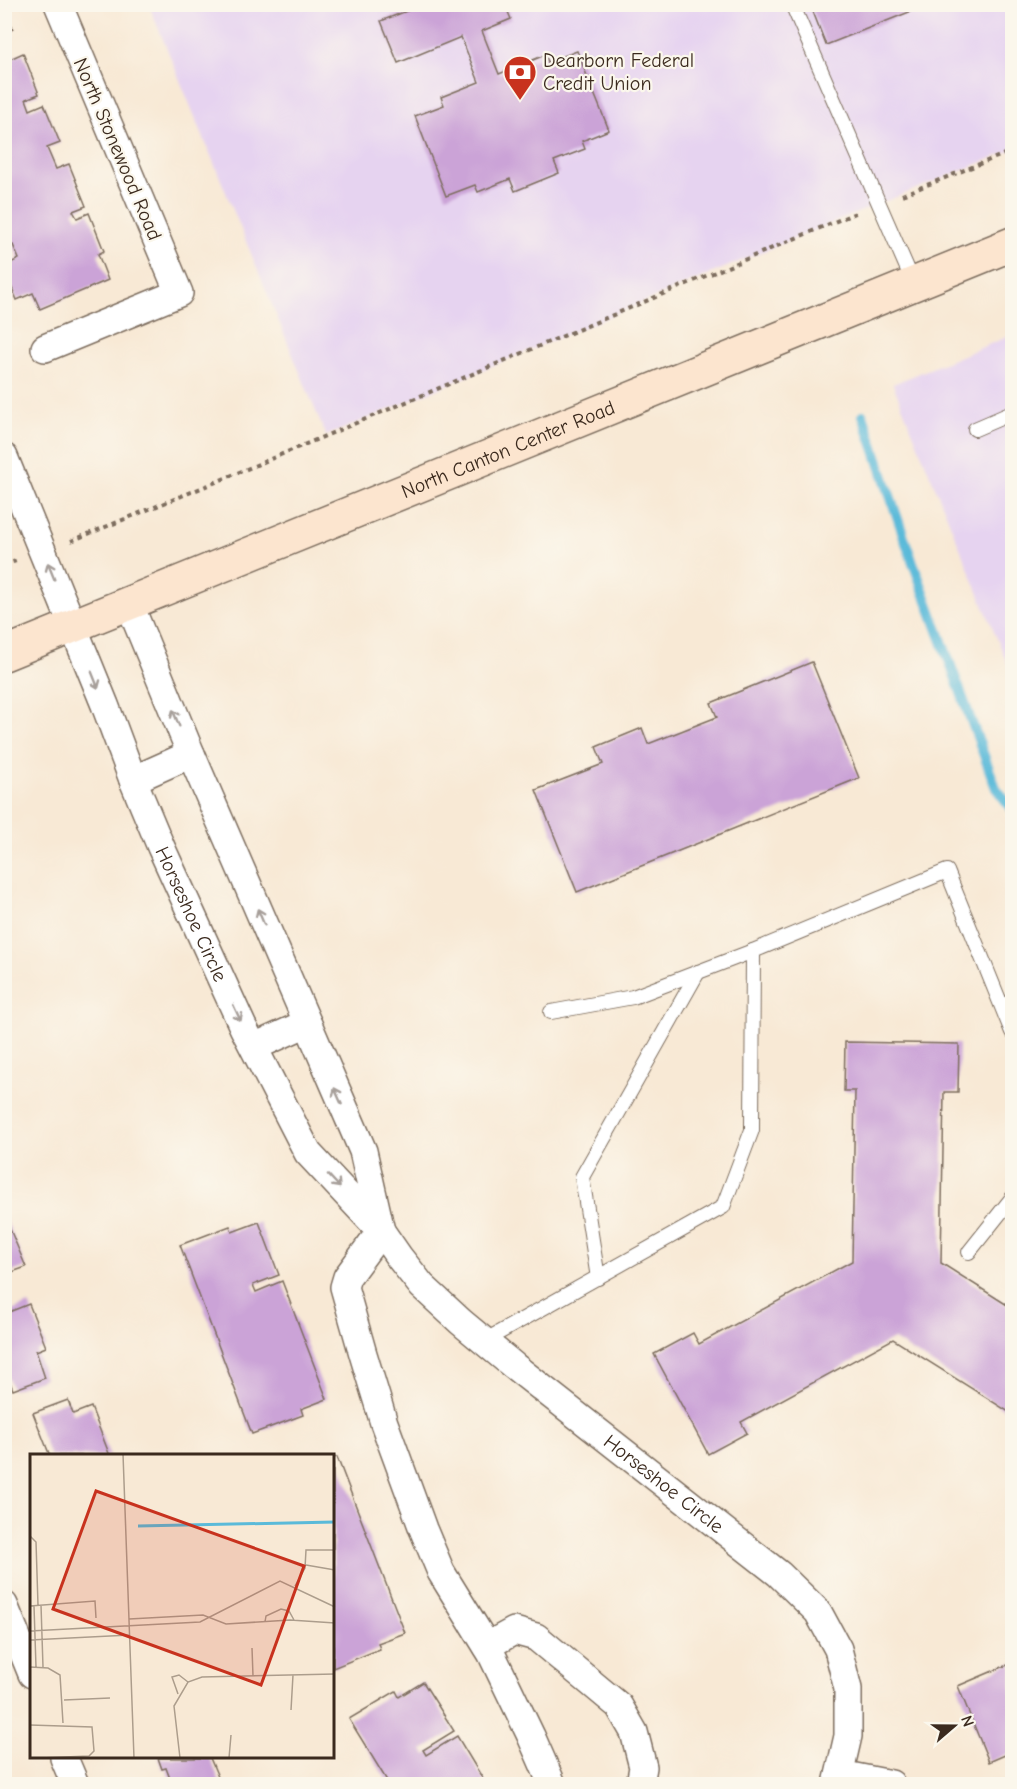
<svg xmlns="http://www.w3.org/2000/svg" width="1017" height="1789" viewBox="0 0 1017 1789" font-family="'Comic Neue',sans-serif">
<style>
.built{fill:#e6d3f0}
.lines{fill:none;stroke-linecap:round;stroke-linejoin:round}
.stream{stroke:#5abad9;stroke-width:10}
.building{fill:#cba3d7}
.lane-casing{stroke:#7d6d5e;stroke-width:16}
.street-casing{stroke:#7d6d5e;stroke-width:30}
.secondary-casing{stroke:#7d6d5e;stroke-width:36}
.path{stroke:#7d6d5e;stroke-width:4;stroke-dasharray:4.5 4.5;stroke-linecap:butt}
.lane{stroke:#fff;stroke-width:14}
.street{stroke:#fff;stroke-width:27}
.secondary{stroke:#fce5cf;stroke-width:33}
.oneway{stroke:#a79f9a}
.labels{text-anchor:middle;stroke-width:4.5;stroke-linejoin:round;paint-order:stroke}
.poi-label{font-size:20px;fill:#3b2a1e;stroke:#fbf7ec;text-anchor:start}
.street-label{font-size:20px;fill:#3b2a1e;stroke:#fbf7ec}
.inset-river{fill:none;stroke:#5abad9;stroke-width:3}
.inset-road{fill:none;stroke:#ac9d8c;stroke-width:1.5}
.view{fill:#c8321e;fill-opacity:0.15;stroke:#c8321e;stroke-width:3}
.inset-edge{fill:none;stroke:#3b2a1e;stroke-width:3}
</style>
<rect width="100%" height="100%" fill="#fbf7ec"/>
<filter id="ink" filterUnits="userSpaceOnUse"><feTurbulence type="fractalNoise" baseFrequency=".0167" numOctaves="2"/><feDisplacementMap in="SourceGraphic" scale="12" xChannelSelector="R" yChannelSelector="G"/><feConvolveMatrix kernelMatrix="1 2 1 2 8 2 1 2 1" color-interpolation-filters="sRGB"/></filter>
<filter id="wash" filterUnits="userSpaceOnUse"><feTurbulence type="fractalNoise" baseFrequency=".008" numOctaves="4" result="noise"/><feDisplacementMap in="SourceGraphic" scale="24" xChannelSelector="R" yChannelSelector="G"/><feGaussianBlur stdDeviation="1.35" result="paint"/><feColorMatrix in="noise" values="0 0 0 0 0 0 0 0 0 0 0 0 0 0 0 0 0 1.4 0 .05"/><feComposite in="paint" operator="in"/></filter>
<g filter="url(#wash)">
<rect width="100%" height="100%" fill="#f8e9d5"/>
<g class="built">
<polygon points="149,5 1012,5 1012,150 800,236 326,436"/>
<polygon points="1012,335 1012,675 893,384"/>
</g>
<g class="lines">
<polyline class="stream" points="863,415 908,549 996,788 1012,809"/>
</g>
<g id="blocks">
<g class="building">
<polygon points="810,4 927,4 927,5 826,45"/>
<polygon points="422,5 505,5 511,19 482,31 499,74 545,55 548,62 577,51 609,130 582,141 585,149 554,161 559,173 515,191 510,179 478,192 475,185 446,196 415,116 444,105 441,97 479,82 461,37 398,63 381,21"/>
<polygon points="4,9 13,29 4,33"/>
<polygon points="5,52 8,60 23,53 39,94 26,99 30,110 44,104 60,143 47,148 56,169 69,164 86,206 73,211 77,218 89,213 104,251 98,254 108,280 40,309 33,293 17,300 4,269 4,266 19,259 13,245 4,248"/>
<polygon points="812,662 859,778 577,892 536,790 603,764 596,747 642,728 648,744 717,717 711,703"/>
<polygon points="845,1042 959,1044 958,1092 944,1092 941,1263 1012,1308 1012,1414 893,1339 741,1422 747,1433 708,1454 654,1354 693,1333 699,1344 852,1261 855,1091 844,1091"/>
<polygon points="4,1215 26,1267 4,1275"/>
<polygon points="259,1222 279,1275 253,1285 256,1292 282,1281 327,1399 301,1409 303,1415 252,1434 180,1245 230,1226 232,1232"/>
<polygon points="29,1304 46,1347 36,1351 45,1378 13,1390 4,1367 4,1314"/>
<polygon points="68,1400 73,1414 91,1407 110,1456 50,1456 33,1413"/>
<polygon points="337,1457 405,1633 378,1643 380,1649 333,1668 333,1458"/>
<polygon points="1012,1663 1012,1752 989,1762 958,1686"/>
<polygon points="423,1682 454,1731 423,1750 426,1755 457,1736 486,1784 389,1784 349,1719 396,1691 399,1697"/>
<polygon points="158,1758 210,1758 221,1784 172,1784 166,1768 162,1769"/>
</g>
</g>
</g>
<g filter="url(#ink)">
<use href="#blocks" fill-opacity="0" stroke="#7d6d5e" stroke-width="1.5"/>
<g class="lines">
<defs>
<g id="lane">
<polyline points="792,4 914,284"/>
<polyline points="975,429 1012,413"/>
<polyline points="551,1012 633,997 753,951"/>
<polyline points="969,1252 1012,1198"/>
<polyline points="598,1278 582,1177 698,972"/>
<polyline points="484,1341 723,1207 752,1130 753,951 947,871 1012,1032"/>
</g>
<g id="street">
<polyline points="45,348 179,293 58,4"/>
<path id="s1" d="M4 457 105 705 133 780 161 847 243 1027 308 1153 381 1231 399 1257 422 1286 461 1322 514 1366 779 1574 818 1612 838 1649 848 1689V1736L837 1784"/>
<polyline points="129,603 191,754 363,1151 381,1231 347,1277 344,1287 363,1354 384,1423 423,1529 441,1572 491,1653 531,1736 552,1784"/>
<polyline points="133,780 191,754"/>
<polyline points="254,1047 307,1023"/>
<polyline points="4,1605 32,1674"/>
<polyline points="487,1646 514,1631 536,1637 619,1706 634,1732 643,1767 640,1784"/>
<polyline points="64,1758 75,1784"/>
<polyline points="840,1774 891,1784"/>
</g>
<g id="secondary">
<path id="s2" d="M4 654 1012 244"/>
</g>
</defs>
<use href="#lane" class="lane-casing"/>
<use href="#street" class="street-casing"/>
<use href="#secondary" class="secondary-casing"/>
<g class="path">
<polyline points="902,195 1012,151"/>
<polyline points="71,541 211,484 858,212"/>
<polyline points="4,565 16,561"/>
</g>
<use href="#lane" class="lane"/>
<use href="#street" class="street"/>
<use href="#secondary" class="secondary"/>
</g>
<defs><path id="oneway-shaft" d="M-6 0H5M1.5-3L5.5 0L1.5 3" fill="none" stroke-width="1.6" stroke-linecap="round" stroke-linejoin="round" transform="scale(1.5)"/></defs>
<g class="oneway">
<use href="#oneway-shaft" transform="translate(51 571) rotate(-112)"/>
<use href="#oneway-shaft" transform="translate(95 680) rotate(68)"/>
<use href="#oneway-shaft" transform="translate(176 718) rotate(-112)"/>
<use href="#oneway-shaft" transform="translate(261 917) rotate(-113)"/>
<use href="#oneway-shaft" transform="translate(237 1013) rotate(65)"/>
<use href="#oneway-shaft" transform="translate(338 1096) rotate(-114)"/>
<use href="#oneway-shaft" transform="translate(334 1181) rotate(47)"/>
</g>
</g>
<defs>
<symbol id="bank-pin" viewBox="-11 -11 22 30"><path d="M0 17L-7.5 6A9.5 9.5 0 1 1 7.5 6Z" fill="#c8321e" stroke="#fbf7ec"/><path d="M-6-4H6V4H-6ZM0-2.3a2.3 2.3 0 1 0 0 4.6a2.3 2.3 0 1 0 0-4.6Z" fill="#fff"/></symbol>
</defs>
<g fill-rule="evenodd">
<use href="#bank-pin" x="501" y="53" width="38" height="52"/>
</g>
<g class="labels">
<g class="poi-label">
<text x="543" y="67">Dearborn Federal<tspan x="543" dy="23">Credit Union</tspan></text>
</g>
<g class="street-label">
<text transform="translate(118 149) rotate(67)" y="7">North Stonewood Road</text>
<text dy="7" stroke="none"><textPath href="#s2" startOffset="544">North Canton Center Road</textPath></text>
<text dy="7" stroke="none"><textPath href="#s1" startOffset="494">Horseshoe Circle</textPath></text>
<text dy="7" stroke="none"><textPath href="#s1" startOffset="1248">Horseshoe Circle</textPath></text>
</g>
</g>
<g transform="translate(30 1454)">
<rect width="304" height="304" fill="#f8e9d5"/>
<path class="inset-river" d="M108 72 305 68"/>
<path class="inset-road" d="M93 0 104 304M0 82 6 88 8 151M276 111 305 116M265 132 275 114 276 96H305M11 151 13 213M0 152 65 147 66 164M4 152 6 213M99 165 173 161 196 170 260 166 305 169M235 168 236 162 251 155 259 157 264 166M0 177 170 168 250 127 305 153M0 186 100 181M222 194 223 222M0 213 18 214 30 221 33 269M148 240 142 223 149 221 158 228M34 246 80 244M261 256 263 221M0 271 62 273 64 297 59 302 10 304M150 304 144 252 158 228 172 223 305 220M199 304 201 281"/>
<path class="view" d="M66 37 274 112 231 231 23 155Z"/>
<rect width="304" height="304" class="inset-edge"/>
</g>
<rect width="1017" height="1789" fill="none" stroke="#fbf7ec" stroke-width="24"/>
<g transform="translate(954 1726) rotate(70)" stroke="#fbf7ec" stroke-width="4.5" paint-order="stroke">
<path d="M0-4.5L10 22L0 15L-10 22Z" fill="#3b2a1e"/>
<text y="-9" font-size="16" font-weight="bold" text-anchor="middle" fill="#3b2a1e">N</text>
</g>
</svg>
